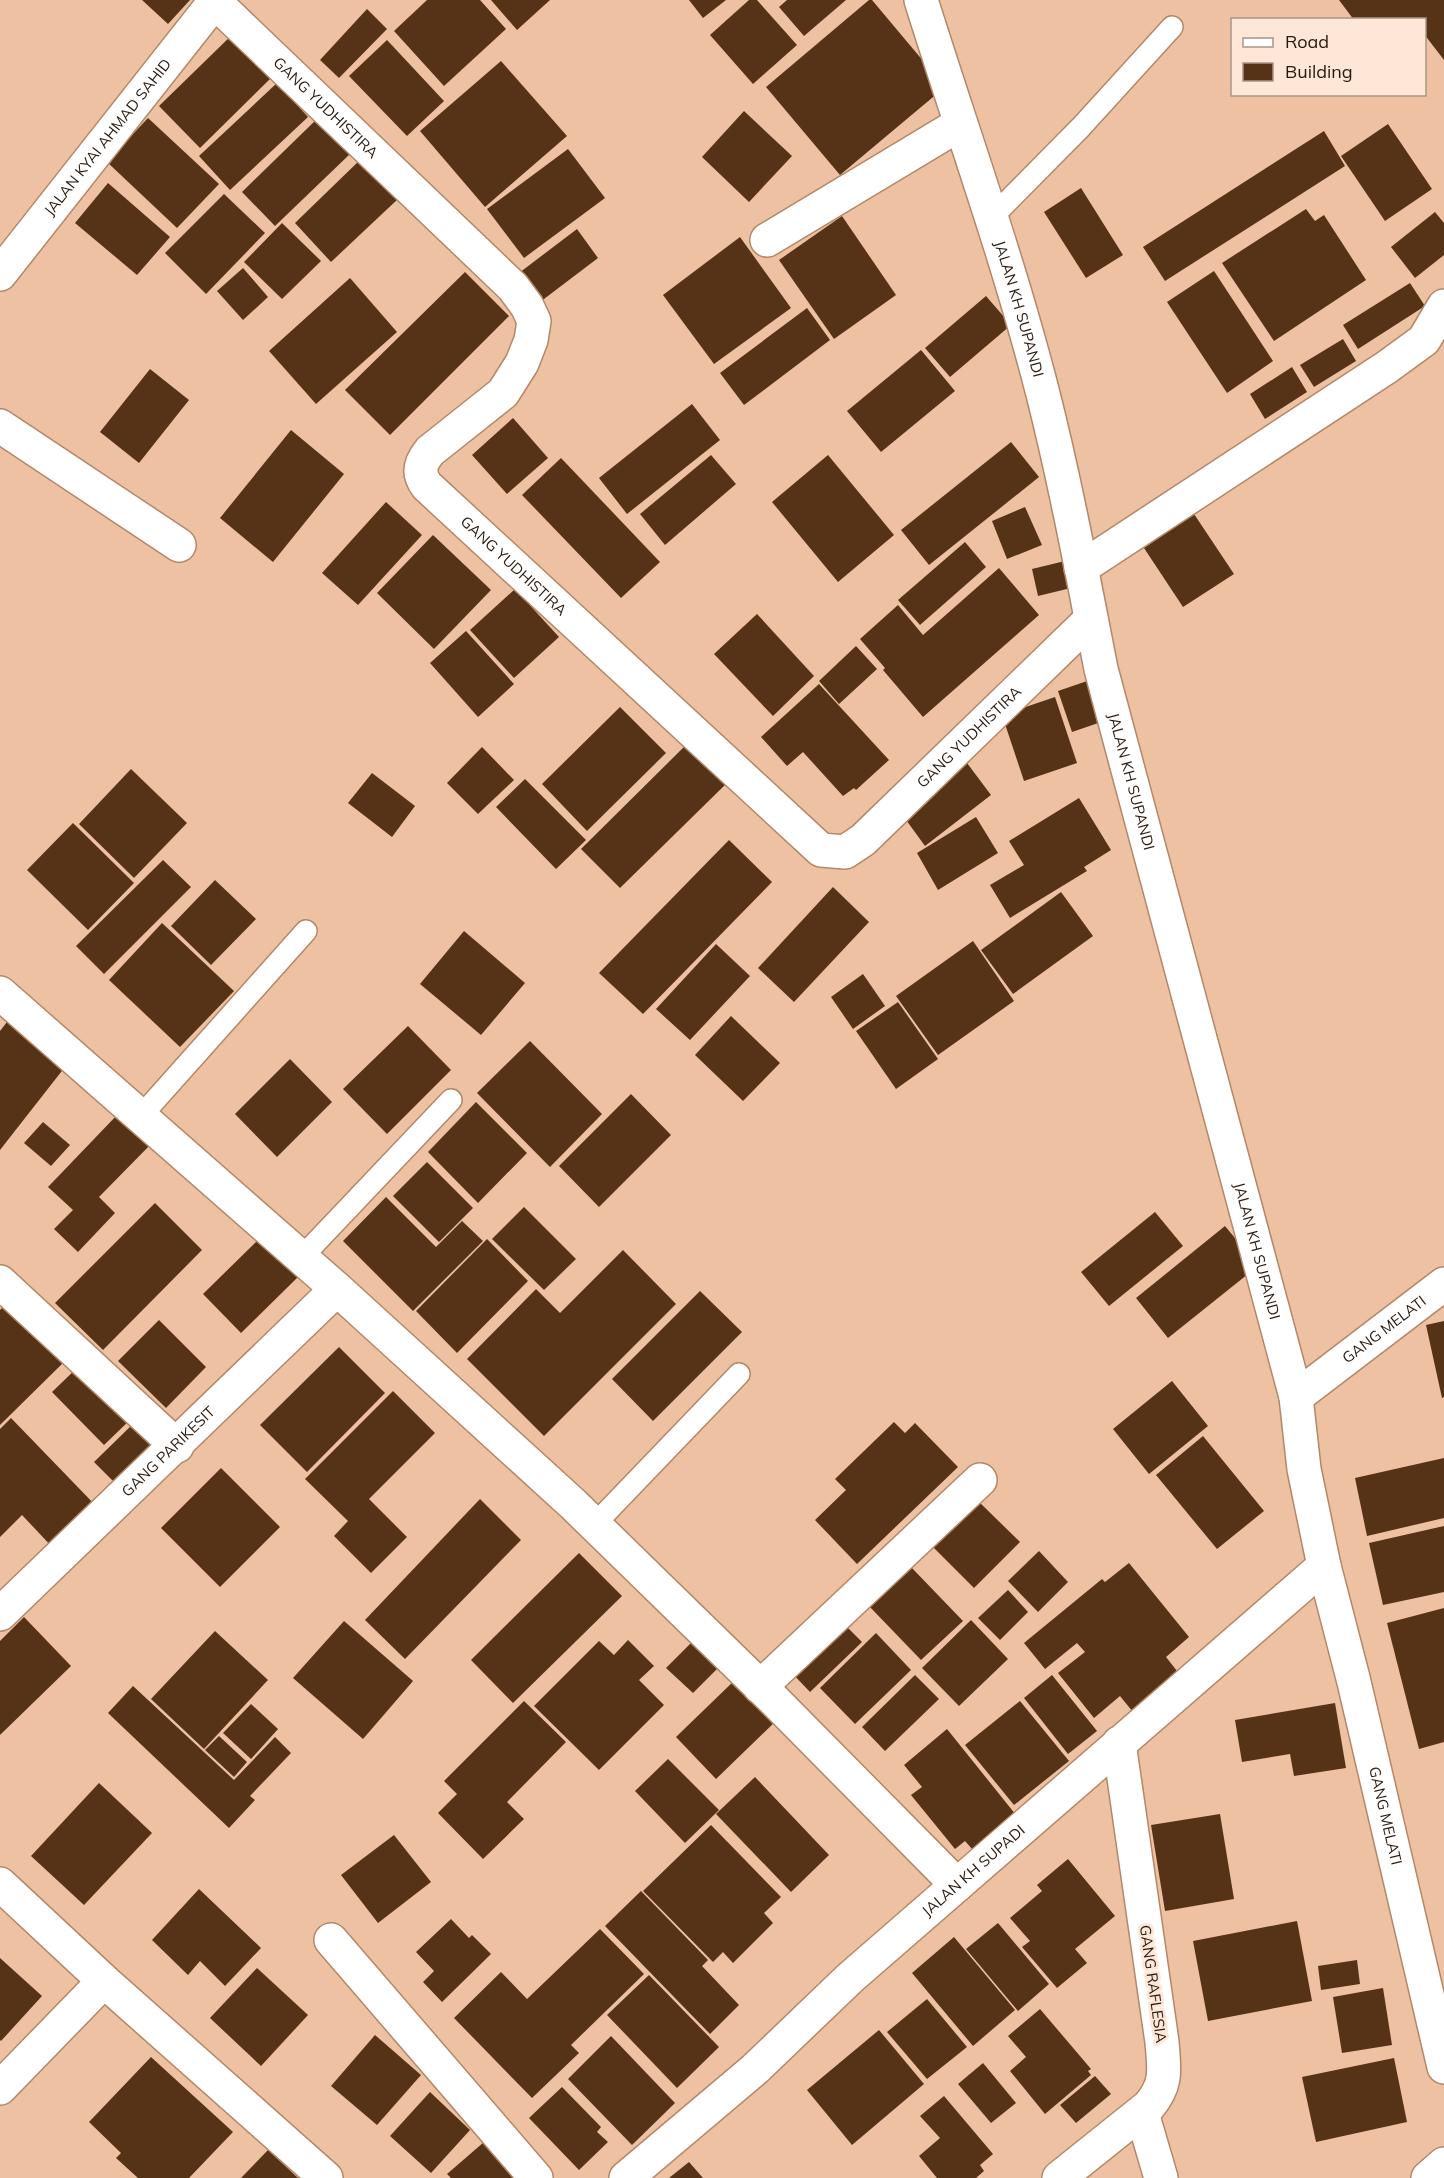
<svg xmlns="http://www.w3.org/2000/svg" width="1444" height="2178" viewBox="0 0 1444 2178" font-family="Mulish,sans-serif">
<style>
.building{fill:#563216}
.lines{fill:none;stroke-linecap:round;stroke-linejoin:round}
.service-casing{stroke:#b2886a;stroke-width:24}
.minor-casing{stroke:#b2886a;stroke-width:36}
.service{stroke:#fff;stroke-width:21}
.minor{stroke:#fff;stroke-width:33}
.labels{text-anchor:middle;stroke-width:6;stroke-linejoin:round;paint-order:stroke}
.street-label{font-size:15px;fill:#29190d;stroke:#fee7d7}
</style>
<rect width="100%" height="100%" fill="#eec1a2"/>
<g class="building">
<polygon points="142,0 190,0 168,24"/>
<polygon points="427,0 480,0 506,29 444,86 394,31"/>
<polygon points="491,0 550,0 517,30"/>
<polygon points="689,0 726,0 703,18"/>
<polygon points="749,0 757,0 797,45 753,84 710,35"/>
<polygon points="787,0 846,0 804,36 779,7"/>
<polygon points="869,0 872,0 945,87 840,175 766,87"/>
<polygon points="1339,0 1444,0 1444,60 1424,34 1424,20 1354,20"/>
<polygon points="367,9 387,29 339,78 320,60"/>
<polygon points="236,31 276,73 200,148 159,106"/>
<polygon points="387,40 444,101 407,136 349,76"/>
<polygon points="501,61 567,136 485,207 420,131"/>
<polygon points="277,83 308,117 230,190 199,156"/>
<polygon points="744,111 792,156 749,202 702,157"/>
<polygon points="148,118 219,184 177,228 107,162"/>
<polygon points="318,118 351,153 275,226 242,192"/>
<polygon points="1388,124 1432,189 1385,221 1341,156"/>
<polygon points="1324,131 1345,166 1165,281 1143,247"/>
<polygon points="568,149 605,198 524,258 487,209"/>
<polygon points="362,158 399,198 331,262 295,223"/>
<polygon points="108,183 170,237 137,275 75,223"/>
<polygon points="1081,188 1123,255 1086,278 1044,212"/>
<polygon points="224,194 265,233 206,294 165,253"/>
<polygon points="1306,209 1315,221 1324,215 1366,280 1274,341 1222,263"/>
<polygon points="1435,212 1444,223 1444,255 1415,278 1391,247"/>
<polygon points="842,216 896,295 834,339 779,260"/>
<polygon points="282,223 321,261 282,299 244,262"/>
<polygon points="577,229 598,258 540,302 519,273"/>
<polygon points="740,237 791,308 714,364 663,295"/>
<polygon points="243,268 268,297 243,320 217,291"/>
<polygon points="1214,271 1273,361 1227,393 1167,302"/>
<polygon points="465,272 509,316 390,435 345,390"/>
<polygon points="350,278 397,332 316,404 269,351"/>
<polygon points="1410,283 1425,306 1358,349 1343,325"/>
<polygon points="986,296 1011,325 950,377 925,348"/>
<polygon points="807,308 830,340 744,405 720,373"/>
<polygon points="1343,339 1356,361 1314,387 1300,365"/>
<polygon points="921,350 955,391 881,452 847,411"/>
<polygon points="1292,367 1307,392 1265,419 1250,394"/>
<polygon points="150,369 189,400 139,463 100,432"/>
<polygon points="692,404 720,440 627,514 599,478"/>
<polygon points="513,418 548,458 507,494 472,455"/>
<polygon points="291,430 344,474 273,562 220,518"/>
<polygon points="1011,442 1039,477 929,565 901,530"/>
<polygon points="711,455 736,484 665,545 640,514"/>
<polygon points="828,455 894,535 838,582 772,502"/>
<polygon points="561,458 660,562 621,598 522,495"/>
<polygon points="386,502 422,535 358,605 322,573"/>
<polygon points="1025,507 1042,545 1007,559 992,521"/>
<polygon points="1194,514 1234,574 1183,607 1144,548"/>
<polygon points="433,535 491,590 434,649 377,593"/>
<polygon points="965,542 986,567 920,625 898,600"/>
<polygon points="1065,561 1071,588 1038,596 1032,569"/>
<polygon points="999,568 1039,615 923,717 883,670 885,668 860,639 898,605 923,635"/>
<polygon points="515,589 559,637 514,678 470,630"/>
<polygon points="757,614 814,676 773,716 714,654"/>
<polygon points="466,631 514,684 478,717 430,663"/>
<polygon points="856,646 877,669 839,704 819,681"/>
<polygon points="1093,679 1107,720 1072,732 1058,691"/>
<polygon points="819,684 889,760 856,790 854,788 843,796 803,752 787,766 761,737"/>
<polygon points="1055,697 1077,763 1024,781 1002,715"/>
<polygon points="620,707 666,753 587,831 542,784"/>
<polygon points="690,741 729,781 620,888 581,849"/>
<polygon points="482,747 514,780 478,814 447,783"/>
<polygon points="967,763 991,795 925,846 901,813"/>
<polygon points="131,769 187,823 134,878 79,824"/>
<polygon points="372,773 415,806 392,837 348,803"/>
<polygon points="525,779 586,840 556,869 496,807"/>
<polygon points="1079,798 1111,850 1084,867 1087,871 1010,918 990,885 1024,865 1009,841"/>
<polygon points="976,817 998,853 938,890 917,853"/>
<polygon points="73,823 134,883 88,930 27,870"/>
<polygon points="729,840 772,882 643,1014 599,973"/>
<polygon points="163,860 191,887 104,974 76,946"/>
<polygon points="215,880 256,919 211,965 171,926"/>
<polygon points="833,887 869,922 794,1002 758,968"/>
<polygon points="1061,892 1093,936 1013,994 981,950"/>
<polygon points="162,923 234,991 180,1047 109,980"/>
<polygon points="464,931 525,983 481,1035 420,984"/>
<polygon points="973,941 1014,1001 938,1055 896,996"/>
<polygon points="716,944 750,976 690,1040 656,1009"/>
<polygon points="863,974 885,1006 853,1029 831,997"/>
<polygon points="898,1002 938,1059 896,1089 856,1031"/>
<polygon points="14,1013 72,1058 0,1150 0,1031"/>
<polygon points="731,1016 780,1063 743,1101 695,1055"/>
<polygon points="408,1026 451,1070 387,1134 343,1089"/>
<polygon points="530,1041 602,1114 550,1167 477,1093"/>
<polygon points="290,1059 332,1102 277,1157 235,1114"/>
<polygon points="631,1094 671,1135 599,1207 559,1166"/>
<polygon points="476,1102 527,1153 478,1203 428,1152"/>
<polygon points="119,1113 151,1144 99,1197 115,1213 78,1252 54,1229 73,1210 48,1187"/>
<polygon points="43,1122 70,1145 51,1166 24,1143"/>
<polygon points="427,1162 473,1208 439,1242 393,1196"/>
<polygon points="386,1197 436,1247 462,1221 483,1241 413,1311 343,1241"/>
<polygon points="155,1203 202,1250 103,1350 55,1303"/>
<polygon points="524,1207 576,1259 544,1290 492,1239"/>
<polygon points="1155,1212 1183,1246 1109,1306 1081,1272"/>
<polygon points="1225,1226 1258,1266 1168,1338 1136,1298"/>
<polygon points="260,1238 298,1277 241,1333 203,1294"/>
<polygon points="487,1239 528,1281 457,1353 416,1311"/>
<polygon points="623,1250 676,1304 544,1436 467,1359 536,1289 560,1313"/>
<polygon points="700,1291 742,1332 653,1421 612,1379"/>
<polygon points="9,1301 66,1360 0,1425 0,1310"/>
<polygon points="159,1320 206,1367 166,1408 118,1361"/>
<polygon points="1444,1321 1444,1397 1442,1398 1426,1325"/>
<polygon points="339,1347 385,1393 307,1472 260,1425"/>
<polygon points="80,1365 132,1418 104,1445 52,1392"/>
<polygon points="1172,1381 1208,1426 1149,1474 1113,1429"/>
<polygon points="393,1391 435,1433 369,1499 407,1537 371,1573 334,1536 348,1521 305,1479"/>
<polygon points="11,1418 98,1508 55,1550 22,1515 0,1537 0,1429"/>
<polygon points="894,1422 905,1433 915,1423 958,1467 857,1564 815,1520 846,1490 835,1479"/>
<polygon points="134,1423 163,1452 123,1491 94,1462"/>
<polygon points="1203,1436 1264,1511 1217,1549 1156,1475"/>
<polygon points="1444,1458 1444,1518 1367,1536 1355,1478"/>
<polygon points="221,1468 280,1527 220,1587 161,1528"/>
<polygon points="974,1497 1020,1542 974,1588 929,1543"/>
<polygon points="480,1499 521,1540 405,1659 365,1620"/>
<polygon points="1444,1526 1444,1592 1383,1605 1369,1543"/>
<polygon points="1039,1551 1068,1582 1038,1612 1008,1581"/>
<polygon points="579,1553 622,1596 513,1703 471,1660"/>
<polygon points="1129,1563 1189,1637 1166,1657 1184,1680 1137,1717 1120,1696 1094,1718 1058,1673 1085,1652 1077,1643 1045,1669 1024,1643 1102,1579 1105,1582"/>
<polygon points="910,1566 963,1621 921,1660 869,1606"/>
<polygon points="1008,1590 1028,1612 1000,1640 978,1618"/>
<polygon points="1444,1608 1444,1742 1419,1749 1387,1623"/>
<polygon points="24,1617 71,1666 0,1735 0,1641"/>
<polygon points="971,1620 1008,1659 959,1706 922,1668"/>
<polygon points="344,1621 413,1681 363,1739 293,1678"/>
<polygon points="841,1621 862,1642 810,1692 790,1671"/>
<polygon points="215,1631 268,1680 204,1749 151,1699"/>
<polygon points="876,1633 911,1670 855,1724 820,1688"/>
<polygon points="699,1635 725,1661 693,1693 666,1668"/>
<polygon points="628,1640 654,1666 639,1680 664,1705 599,1770 534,1706 599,1641 614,1655"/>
<polygon points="915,1675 939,1699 885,1751 862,1727"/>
<polygon points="1052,1675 1097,1731 1068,1754 1024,1698"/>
<polygon points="737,1678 778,1719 716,1779 676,1737"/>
<polygon points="133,1686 234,1780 275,1737 291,1753 250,1796 255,1800 229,1828 108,1713"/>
<polygon points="524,1701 566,1742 507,1802 524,1819 483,1859 438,1813 457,1794 444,1781"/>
<polygon points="1020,1701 1069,1761 1014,1805 965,1745"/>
<polygon points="1335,1703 1346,1768 1294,1776 1290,1754 1242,1762 1235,1720"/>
<polygon points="251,1704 278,1729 251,1759 223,1733"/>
<polygon points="947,1729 1016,1815 973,1850 965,1841 955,1849 911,1795 922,1787 904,1765"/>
<polygon points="219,1736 247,1762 234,1777 205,1750"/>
<polygon points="668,1759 719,1810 685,1843 635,1791"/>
<polygon points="755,1777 829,1855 791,1892 716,1814"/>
<polygon points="99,1783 152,1833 84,1905 31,1856"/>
<polygon points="1220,1814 1234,1899 1165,1911 1151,1825"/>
<polygon points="711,1825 781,1897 764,1913 773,1923 733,1963 723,1952 713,1962 643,1891"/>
<polygon points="394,1835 431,1882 378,1923 341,1875"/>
<polygon points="1068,1859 1115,1916 1075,1949 1087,1963 1057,1988 1022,1947 1030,1941 1010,1918 1042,1891 1037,1885"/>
<polygon points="199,1889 261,1948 225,1986 200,1961 188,1975 152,1940"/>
<polygon points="641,1891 708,1960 702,1966 739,2005 710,2034 605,1926"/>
<polygon points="451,1919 469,1938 472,1935 491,1954 442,2002 423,1982 434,1971 416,1952"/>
<polygon points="1297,1921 1312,2001 1208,2021 1193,1941"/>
<polygon points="998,1923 1049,1984 1018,2011 966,1949"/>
<polygon points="600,1929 644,1974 571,2045 579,2053 532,2098 454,2018 501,1972 527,1999"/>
<polygon points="954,1937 1015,2010 973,2046 912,1973"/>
<polygon points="0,1958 42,1996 1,2041 0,2040"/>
<polygon points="1357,1960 1360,1984 1321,1990 1318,1966"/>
<polygon points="257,1968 308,2015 261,2066 210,2018"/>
<polygon points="649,1975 719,2047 677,2088 607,2015"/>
<polygon points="1383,1988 1392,2045 1342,2053 1333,1997"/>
<polygon points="927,1999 967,2047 927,2079 887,2032"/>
<polygon points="1040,2009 1091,2069 1088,2071 1091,2075 1045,2114 1010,2071 1026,2057 1008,2036"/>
<polygon points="879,2030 924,2084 852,2145 807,2090"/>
<polygon points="375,2035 421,2075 377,2125 331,2086"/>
<polygon points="611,2036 675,2103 632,2145 568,2079"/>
<polygon points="151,2057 233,2132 189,2178 138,2178 116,2158 121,2153 89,2122"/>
<polygon points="1394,2058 1407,2122 1316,2142 1302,2077"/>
<polygon points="983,2063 1016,2103 991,2123 958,2084"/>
<polygon points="1095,2076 1111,2094 1076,2123 1060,2105"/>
<polygon points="562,2087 601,2127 597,2132 608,2142 579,2170 529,2118"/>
<polygon points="430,2092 470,2130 431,2173 390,2136"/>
<polygon points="944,2096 993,2154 980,2165 984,2171 976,2178 937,2178 919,2156 940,2138 920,2116"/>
<polygon points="484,2142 515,2178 451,2178 447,2174"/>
<polygon points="268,2150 298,2178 241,2178"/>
<polygon points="689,2162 703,2178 669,2178"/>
</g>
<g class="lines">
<defs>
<g id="service">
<polyline points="993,216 1081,127 1172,27"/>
<polyline points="141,1116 306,931"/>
<polyline points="301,1258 451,1100"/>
<polyline points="594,1525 739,1374"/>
</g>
<g id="minor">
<path id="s1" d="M921 0C962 131 1009 261 1043 394 1066 485 1083 577 1101 669L1296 1397 1304 1469 1324 1566 1354 1682 1444 2067"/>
<path id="s2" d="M215 2 513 287 527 306 534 321 531 340 522 363 503 393 430 451C420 463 417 473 427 486L821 850 845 852 863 840 1091 619"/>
<polyline points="767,240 960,124"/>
<path id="s3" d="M0 274 216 0"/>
<polyline points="0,426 179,545"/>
<polyline points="1081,568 1387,367 1424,340 1444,306"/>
<polyline points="0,993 337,1289 573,1504 773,1699 957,1885"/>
<polyline points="0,1282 177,1446"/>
<path id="s4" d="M1296 1397 1444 1284"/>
<path id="s5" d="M0 1614 337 1289"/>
<polyline points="760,1687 980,1480"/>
<polyline points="0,1884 104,1981 326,2178"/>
<polyline points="331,1940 536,2178"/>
<polyline points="0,2088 104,1981"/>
<polyline points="1142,2113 1161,2178"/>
<path id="s6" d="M626 2178 755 2069 850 1978 1324 1566"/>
<path d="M1059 2178 1149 2106C1168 2083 1164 2069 1162 2042L1119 1743"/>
<polyline points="1428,2178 1444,2164"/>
</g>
</defs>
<use href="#service" class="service-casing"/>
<use href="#minor" class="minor-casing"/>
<use href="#service" class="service"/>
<use href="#minor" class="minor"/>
</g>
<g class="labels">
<g class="street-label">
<text dy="5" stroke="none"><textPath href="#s2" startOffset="153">GANG YUDHISTIRA</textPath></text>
<text dy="5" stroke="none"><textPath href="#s3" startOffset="174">JALAN KYAI AHMAD SAHID</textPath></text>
<text dy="5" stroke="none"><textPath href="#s1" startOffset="324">JALAN KH SUPANDI</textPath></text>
<text dy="5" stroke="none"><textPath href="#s2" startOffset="782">GANG YUDHISTIRA</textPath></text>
<text dy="5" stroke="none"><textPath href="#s2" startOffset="1394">GANG YUDHISTIRA</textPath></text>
<text dy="5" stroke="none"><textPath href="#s1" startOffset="810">JALAN KH SUPANDI</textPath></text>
<text dy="5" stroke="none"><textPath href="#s1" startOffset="1296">JALAN KH SUPANDI</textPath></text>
<text dy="5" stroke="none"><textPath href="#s4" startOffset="111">GANG MELATI</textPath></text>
<text dy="5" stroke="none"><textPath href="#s5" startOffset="234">GANG PARIKESIT</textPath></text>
<text dy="5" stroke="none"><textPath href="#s1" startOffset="1876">GANG MELATI</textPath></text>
<text dy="5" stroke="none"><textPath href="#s6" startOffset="464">JALAN KH SUPADI</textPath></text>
<text transform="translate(1153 1984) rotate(82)" y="5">GANG RAFLESIA</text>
</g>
</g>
<rect x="1231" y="18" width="195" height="78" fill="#fee7d7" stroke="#a99586" stroke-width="1.5"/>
<rect x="1243" y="38" width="30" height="9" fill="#ffffff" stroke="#a99586" stroke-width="1.5"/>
<text x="1285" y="48" font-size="18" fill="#29190d">Road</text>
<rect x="1243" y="63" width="30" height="18" fill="#563216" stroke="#a99586" stroke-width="1.5"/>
<text x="1285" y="78" font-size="18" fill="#29190d">Building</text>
</svg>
